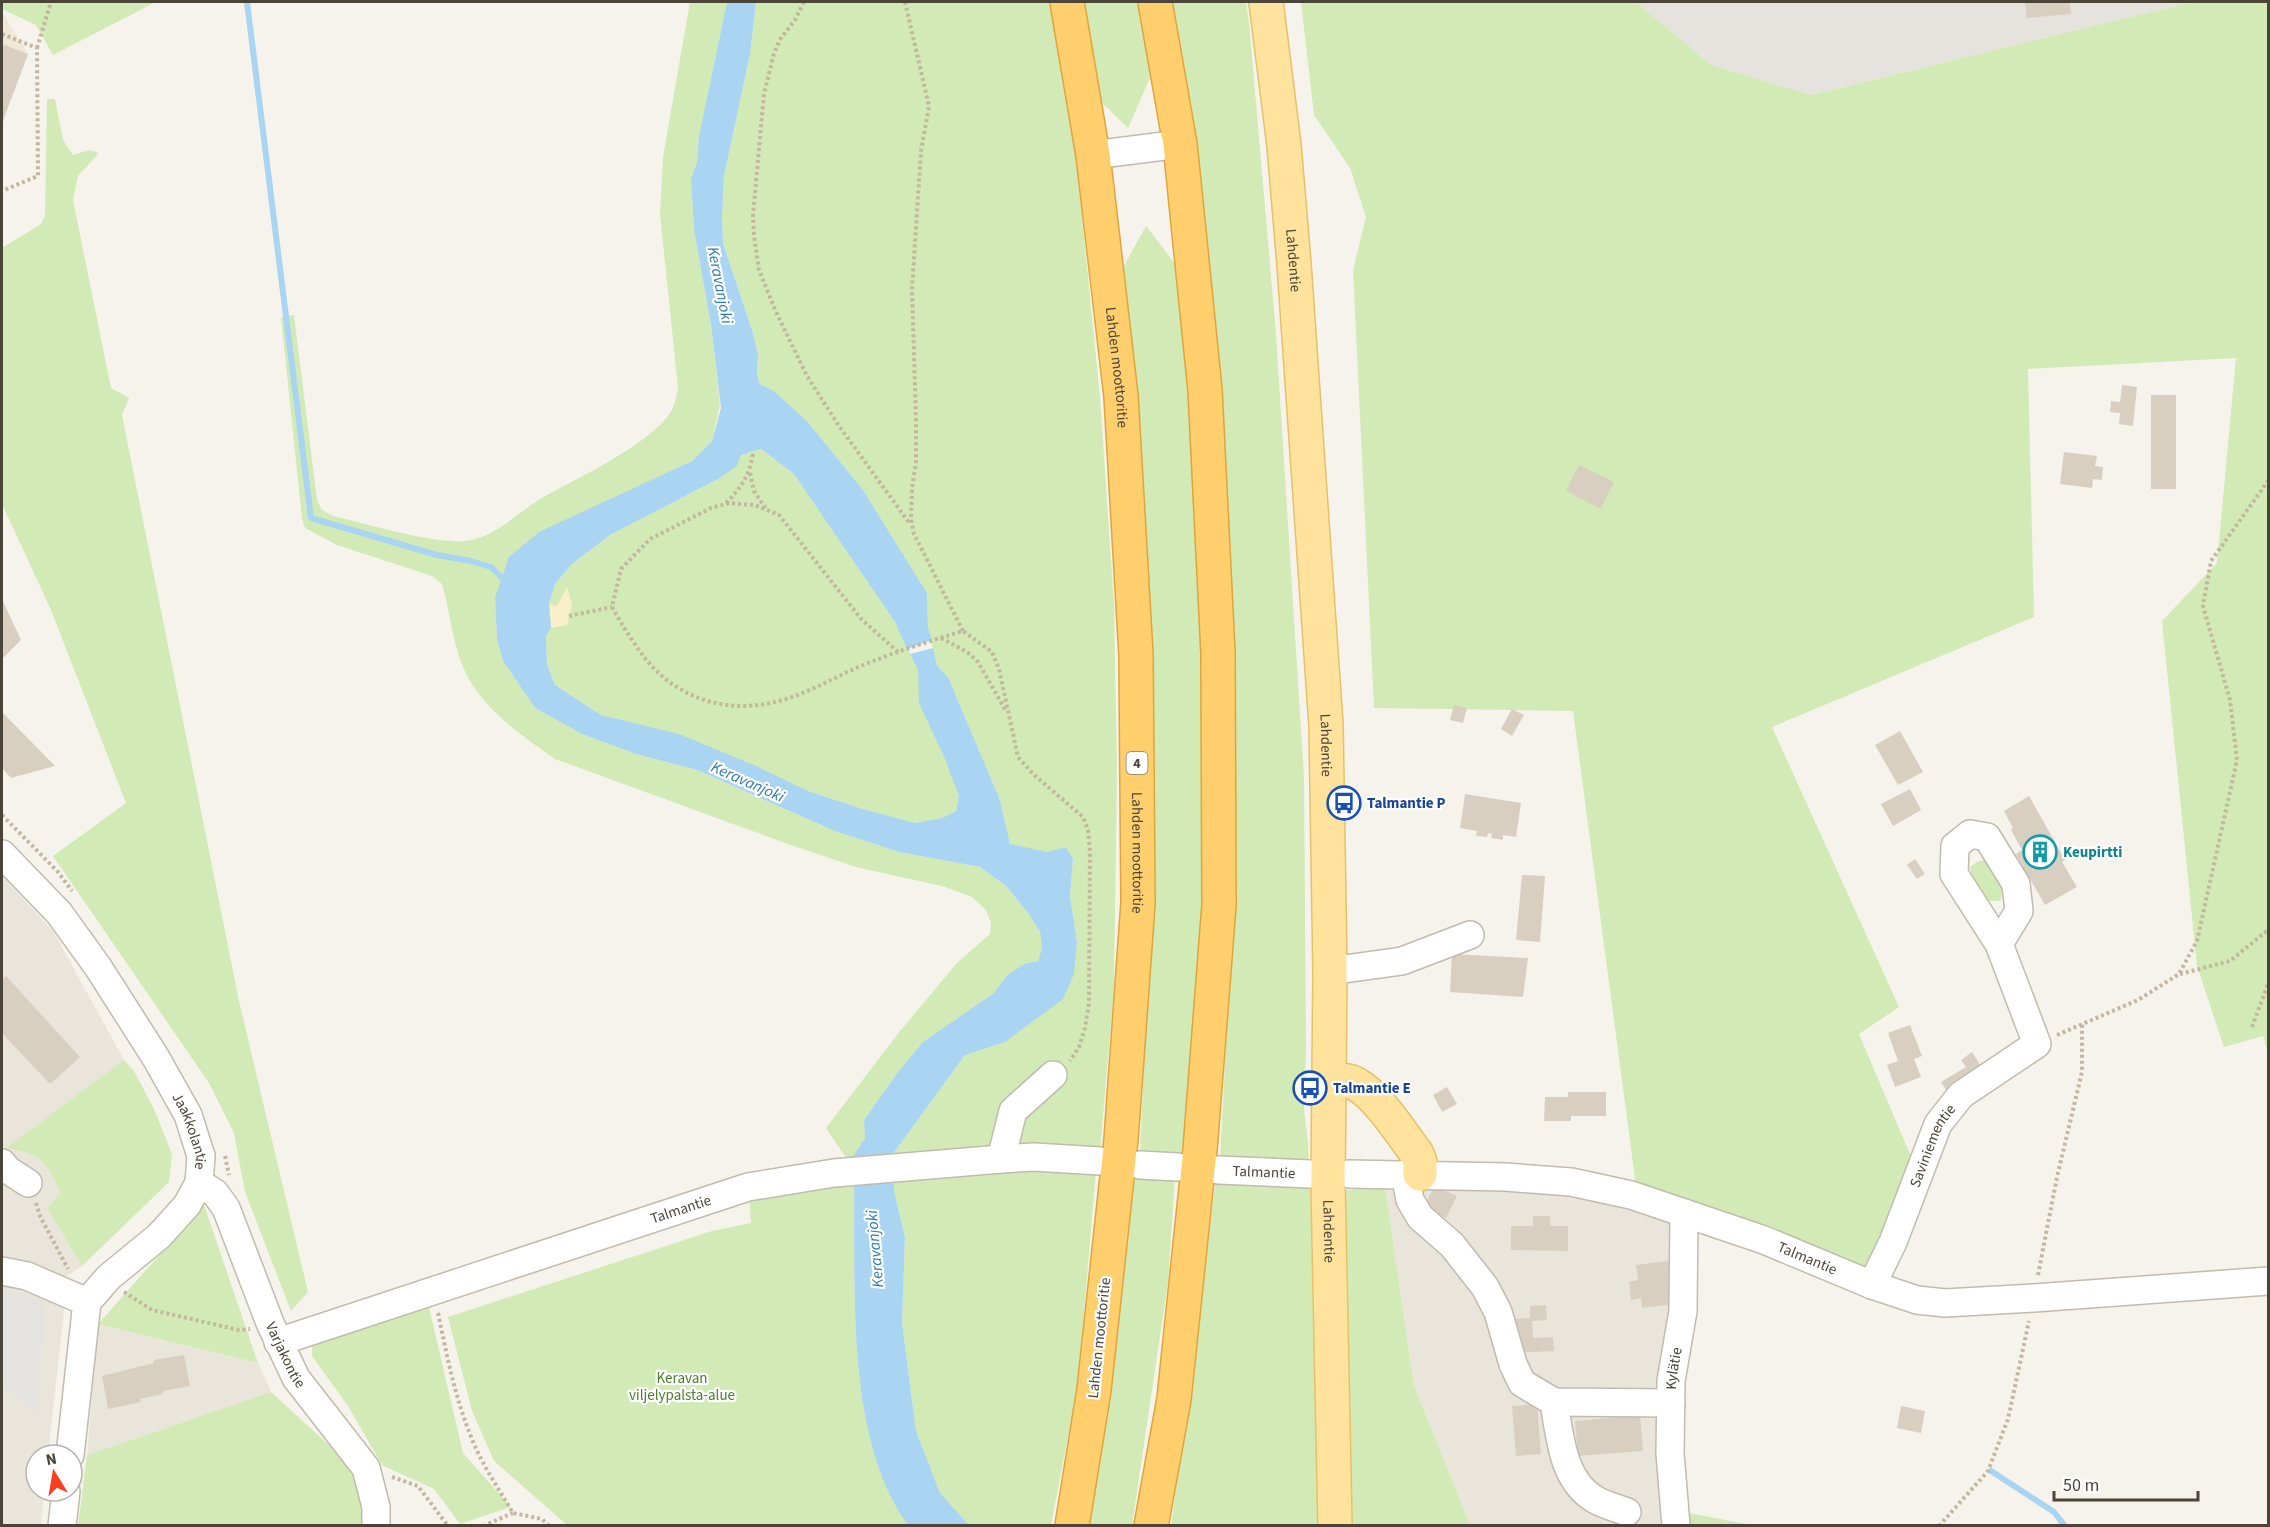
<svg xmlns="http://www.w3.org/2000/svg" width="2270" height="1527" viewBox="0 0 2270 1527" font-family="'Source Sans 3',sans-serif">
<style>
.residential{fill:#eae5da}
.industrial{fill:#e6e2dd}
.education{fill:#efe8d6}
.green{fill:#d2eab5}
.sand{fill:#f9efc9}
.parking{fill:#e5e3e0}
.water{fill:#a9d4f2}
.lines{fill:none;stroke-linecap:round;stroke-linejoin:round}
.stream{stroke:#a9d4f2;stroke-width:6}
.building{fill:#d8cfc1}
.minor-casing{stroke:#c2bbae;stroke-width:30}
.major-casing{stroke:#e6c16a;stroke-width:36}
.highway-casing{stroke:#e0a43c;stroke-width:36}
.path{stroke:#c4b79f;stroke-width:4;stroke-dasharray:3 3;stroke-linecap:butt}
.minor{stroke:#fff;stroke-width:27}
.major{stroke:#ffe39c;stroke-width:33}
.highway{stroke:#ffcf6e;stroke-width:33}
.labels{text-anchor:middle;stroke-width:4.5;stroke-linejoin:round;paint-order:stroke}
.shield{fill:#fff;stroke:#817c74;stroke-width:1.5}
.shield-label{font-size:14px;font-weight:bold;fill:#4b4439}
.street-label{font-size:15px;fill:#4b4439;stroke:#fff}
.transit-label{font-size:15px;font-weight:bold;fill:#164399;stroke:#fff;text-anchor:start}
.culture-label{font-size:15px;font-weight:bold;fill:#0d838f;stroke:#fff;text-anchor:start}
.park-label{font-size:15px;fill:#4a7f2a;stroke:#fff}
.water-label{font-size:16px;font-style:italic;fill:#2e7ab2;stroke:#fff}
</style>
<rect width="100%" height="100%" fill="#f6f3ec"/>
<g class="residential">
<polygon points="2,876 53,931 124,1060 6,1148 29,1153 43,1160 61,1193 47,1208 82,1266 64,1278 2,1255"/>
<polygon points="1385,1186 1575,1191 1673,1221 1675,1525 1470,1525 1414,1386"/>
<polygon points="2,1281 65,1302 48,1455 36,1455 36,1491 44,1491 41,1525 2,1526"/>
<polygon points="98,1324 258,1363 271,1392 87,1455"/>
</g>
<polygon class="industrial" points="1636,2 2192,2 1811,95 1711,65"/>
<polygon class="education" points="2,12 28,54 2,124"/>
<g class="green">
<polygon points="2,2 156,2 53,55 36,25 2,9"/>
<path d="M690 2H727L699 136 697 162 691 179 694 230 711 325 720 405 712 441 692 461 623 494 495 598 497 639 503 661 535 708 582 734 636 754 697 770 835 831 899 852 980 867 1006 886 1029 914 1040 932 1042 948 1038 961 1024 964 1007 975 994 993 923 1042 898 1072 864 1120 865 1138 849 1162 826 1128 900 1031 957 963 990 934 991 923 986 910 972 897 942 886 856 867 785 843 555 759C522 736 480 707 464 669 452 643 450 611 442 584L432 576 337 545 305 528 302 519 281 317 294 315 317 500 322 510 333 516C364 523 443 547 471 540 498 534 515 515 537 501 579 476 629 456 664 421 673 411 676 401 678 388L660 214 663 157Z"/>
<polygon points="756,2 1052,2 1075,147 1100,397 1114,604 1117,769 1114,987 1100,1152 890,1158 965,1055 1005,1042 1077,942 1070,896 1073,859 1066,847 1047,852 1010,845 1000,800 948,677 937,666 928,628 927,593 863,490 807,421 774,391 760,384 757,375 758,354 753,333 723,243 722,217 724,176 750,54"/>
<polygon points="1081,2 1138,2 1152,73 1128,128 1095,96"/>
<polygon points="1171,2 1246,2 1249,22 1276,334 1304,777 1306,1044 1304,1110 1308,1142 1309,1167 1220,1163 1236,842 1232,658"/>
<polygon points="1301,2 1636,2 1711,65 1811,95 2192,2 2268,2 2268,1052 2263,1036 2224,1047 2197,966 2162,621 2217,563 2236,358 2028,369 2034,617 1772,727 1899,1007 1859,1034 1912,1159 1867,1269 1770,1226 1636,1186 1573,711 1374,708 1353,270 1366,217 1350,168 1314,115"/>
<polygon points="47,99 55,99 63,140 73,155 89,150 99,153 78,176 73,200 111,388 129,398 122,415 239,1001 308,1292 291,1311 245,1192 234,1133 209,1083 53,856 126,803 51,610 2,504 2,248 41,224 45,216"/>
<polygon points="1146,226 1180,270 1192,423 1204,706 1205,897 1182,1157 1140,1155 1152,885 1120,273"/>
<polygon points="761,449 794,474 843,545 895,622 918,670 919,682 959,796 956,811 942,818 914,823 863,809 808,791 630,723 601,715 555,685 547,664 546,636 551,628 549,604 555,584 572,564 610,535 718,479 741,455"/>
<polygon points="1984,860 1994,870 2004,888 2000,901 1989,901 1973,881 1970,867 1977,862"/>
<path d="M124 1060 134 1071 154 1109 172 1154 169 1182 82 1266 47 1208 61 1193C43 1158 45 1156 6 1148Z"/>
<polygon points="972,1170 1096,1170 1078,1384 1051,1525 969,1525 940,1493 916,1431 902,1323 905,1237 894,1191 894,1177"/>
<polygon points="1131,1174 1175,1178 1168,1282 1132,1525 1090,1526"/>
<polygon points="1216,1179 1310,1183 1319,1525 1171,1526"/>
<path d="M854 1180C856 1285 844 1437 908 1525H567L494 1461 472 1411 448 1317 712 1231 751 1223 749 1196Z"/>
<polygon points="1385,1186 1414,1386 1470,1525 1345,1525 1338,1191"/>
<polygon points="204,1205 258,1363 98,1324"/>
<polygon points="429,1307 463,1453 511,1507 460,1524 434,1489 382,1465 348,1406 312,1356 312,1341"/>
<polygon points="271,1392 354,1468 363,1510 363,1525 78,1526 87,1455"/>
<polygon points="1684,1512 1751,1525 1683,1526"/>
</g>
<polygon class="sand" points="567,587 572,605 567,625 551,628 549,604 557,606"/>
<polygon class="parking" points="2,1287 46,1302 37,1414 2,1385"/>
<g class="water">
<polygon points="727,2 756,2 750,54 724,176 722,217 723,243 753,333 758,354 757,375 760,384 774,391 807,421 863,490 927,593 928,628 932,640 907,649 895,622 794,474 761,449 741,455 737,466 718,479 610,535 572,564 555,584 549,604 551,628 546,636 547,664 555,685 601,715 679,734 756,766 808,791 863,809 915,823 942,818 956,811 959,796 945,759 919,703 918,670 910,654 933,648 937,666 948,677 1000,800 1010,844 1047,852 1066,847 1073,859 1070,896 1077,942 1074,974 1063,999 1005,1042 965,1055 890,1158 849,1162 865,1138 864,1120 898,1072 923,1042 994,993 1007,975 1024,964 1038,961 1042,948 1040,932 1029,914 1006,886 980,867 899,852 835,831 697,770 636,754 582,734 535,708 503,661 497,639 495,598 509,557 539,532 692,461 712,441 721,408 711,325 694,230 691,179 697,162 699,136"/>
<path d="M894 1177V1191L905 1237 902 1323 916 1431 940 1493 969 1525H908C844 1437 856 1285 854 1180Z"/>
</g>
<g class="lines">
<g class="stream">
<polyline points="247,2 311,518 437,555 471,561 491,567 506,582"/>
<polyline points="1991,1471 2054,1512 2065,1526"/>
</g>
</g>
<g class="building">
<polygon points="2025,2 2070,2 2071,14 2027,18"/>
<polygon points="2,44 28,54 2,123"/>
<polygon points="2122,385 2137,387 2133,426 2119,424 2120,413 2110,412 2111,401 2120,402"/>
<rect x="2151" y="395" width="25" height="94"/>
<polygon points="2064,452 2097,456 2095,466 2103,467 2102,480 2093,479 2092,488 2060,484"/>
<polygon points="1579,465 1614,482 1601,509 1566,491"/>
<polygon points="2,599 21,640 2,659"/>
<polygon points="1454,705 1467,708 1463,723 1450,720"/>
<polygon points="1512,709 1524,715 1512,736 1501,729"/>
<polygon points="2,712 55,766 11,778 2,768"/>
<polygon points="1900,731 1923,772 1898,785 1875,745"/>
<polygon points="1910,789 1921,810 1893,826 1881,804"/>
<polygon points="1465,794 1521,803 1516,837 1503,835 1503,840 1491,838 1492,834 1488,833 1487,837 1476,836 1477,831 1460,828"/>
<polygon points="2029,796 2065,860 2062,862 2077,887 2045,905 2030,879 2025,882 2018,870 2023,867 2016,854 2022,850 2011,830 2013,828 2004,811"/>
<polygon points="1915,859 1925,874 1917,879 1907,865"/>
<polygon points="1522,875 1545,876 1540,942 1516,940"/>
<polygon points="1452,954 1528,958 1523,997 1450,992"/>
<polygon points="6,976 80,1057 50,1084 2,1033 2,980"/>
<polygon points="1910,1025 1922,1056 1914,1059 1921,1077 1895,1087 1887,1065 1898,1061 1888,1033"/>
<polygon points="1972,1052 1986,1074 1950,1097 1941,1082 1966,1067 1961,1060"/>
<polygon points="1447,1087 1457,1104 1442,1112 1433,1095"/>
<polygon points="1568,1092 1606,1092 1606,1116 1571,1116 1571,1121 1544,1121 1545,1097 1568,1097"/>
<polygon points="1434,1186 1457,1196 1446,1218 1424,1208"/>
<polygon points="1533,1216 1550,1216 1550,1226 1568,1226 1568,1251 1511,1250 1511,1226 1533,1226"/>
<polygon points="1669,1261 1675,1304 1642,1308 1641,1298 1631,1300 1629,1282 1638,1280 1636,1265"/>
<polygon points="1546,1305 1547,1320 1532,1321 1533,1338 1553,1337 1554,1351 1514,1353 1512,1319 1530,1318 1530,1306"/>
<polygon points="184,1355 190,1386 163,1391 163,1394 140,1399 141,1402 108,1409 102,1376 154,1363 154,1360"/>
<polygon points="1537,1404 1541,1454 1516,1456 1512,1406"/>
<polygon points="1901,1406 1925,1411 1921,1433 1897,1428"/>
<polygon points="1640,1415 1643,1451 1578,1456 1575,1421"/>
</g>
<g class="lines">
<defs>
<g id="minor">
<polyline points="1093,155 1180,144"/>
<path id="s1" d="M2 854 59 913 98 967 156 1058 188 1115 201 1156 199 1183 187 1205 159 1236 109 1277 87 1302 70 1455"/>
<polyline points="1330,971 1402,961 1470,935"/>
<polyline points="1001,1159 1013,1111 1053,1075"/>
<polyline points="2,1163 8,1170 28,1183"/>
<polyline points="1140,1165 1178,1167"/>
<path id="s2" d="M1218 1170 1310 1174"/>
<path id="s3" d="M1349 1174 1505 1177 1571 1182 1631 1195 1764 1240 1872 1285 1917 1300 1945 1303 2034 1298 2268 1281"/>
<polyline points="1405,1174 1410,1200 1420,1217 1452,1245 1485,1287 1498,1312 1513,1364 1522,1383 1554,1402 1671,1403"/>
<path id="s4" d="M199 1183 215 1193 226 1208 270 1323 296 1378 366 1468 376 1507V1526"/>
<polyline points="2,1271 27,1276 87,1302"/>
<path id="s5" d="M1872 1285 1893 1242 1938 1124 1961 1095 2037 1044 1999 944 1954 874 1955 846 1970 834 1987 837 2016 884 2019 911 1999 944"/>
<path id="s6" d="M278 1342 748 1187 834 1173 1001 1159 1034 1157 1100 1161"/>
<path d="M1554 1402C1560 1436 1562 1481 1596 1500 1605 1505 1617 1508 1627 1512"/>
<polyline points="62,1526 66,1491"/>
<path id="s7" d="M1676 1526 1670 1453 1671 1381 1683 1311 1684 1213"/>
</g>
<g id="major">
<path id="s8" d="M1266 2 1284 145 1294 264 1326 725 1330 971 1328 1184 1335 1526"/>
<path d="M1328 1081C1337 1080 1348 1079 1356 1084 1379 1097 1401 1133 1417 1154L1420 1162V1174"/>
</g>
<g id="highway">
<path id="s9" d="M1067 2 1093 155 1121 396 1136 655 1138 903 1121 1140 1094 1390 1072 1526"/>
<polyline points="1151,1526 1174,1399 1200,1150 1219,905 1218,653 1205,390 1180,144 1155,2"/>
</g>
</defs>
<use href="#minor" class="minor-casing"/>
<use href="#major" class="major-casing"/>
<use href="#highway" class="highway-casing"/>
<g class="path">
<polyline points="804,2 795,20 781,38 774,53 764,94 753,215 754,236 759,270 776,312 807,376 839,426 910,524"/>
<polyline points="905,2 929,106 921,151 912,289 916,421 916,462 912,488 911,520 914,534 963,631"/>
<polyline points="2,34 37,48 38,176 2,191"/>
<polyline points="37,48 51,2"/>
<polyline points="750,473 754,491 766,509"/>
<path d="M726 503C741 488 749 476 753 454"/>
<polyline points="569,616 612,607"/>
<polyline points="941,638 967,652 978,662 1006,711"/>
<path d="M898 652 862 620 779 515 755 505 729 503 711 508 650 539 621 569 612 607C626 631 642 659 663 677 697 705 738 712 779 701 809 693 835 677 863 665 896 652 929 641 963 631L992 652 999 669 1018 757 1033 774 1083 817 1088 830 1090 852 1089 1003 1085 1028 1079 1047 1070 1061"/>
<polyline points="2,815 58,872 72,891"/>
<polyline points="2180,974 2230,961 2268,930"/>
<polyline points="2252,1027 2268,984"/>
<polyline points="2057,1035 2138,1000 2179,974 2197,941 2237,760 2230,700 2203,606 2211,561 2268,481"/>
<polyline points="225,1156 229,1175"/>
<polyline points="36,1203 40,1216 68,1269"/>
<polyline points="2038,1275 2057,1177 2082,1072 2082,1023"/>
<polyline points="124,1292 152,1310 239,1330 250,1329"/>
<path d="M438 1313C447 1356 455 1398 472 1439 482 1465 499 1489 513 1513L542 1519 549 1526"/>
<polyline points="392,1477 418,1486 448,1526"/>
<polyline points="483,1526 513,1513"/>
<polyline points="1939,1526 1988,1471 2008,1419 2029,1321"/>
</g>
<use href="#minor" class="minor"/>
<use href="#major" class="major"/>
<use href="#highway" class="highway"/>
</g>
<defs>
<symbol id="bus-ring" viewBox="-11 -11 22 22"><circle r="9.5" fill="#fff" stroke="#1a4fb4" stroke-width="1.5"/><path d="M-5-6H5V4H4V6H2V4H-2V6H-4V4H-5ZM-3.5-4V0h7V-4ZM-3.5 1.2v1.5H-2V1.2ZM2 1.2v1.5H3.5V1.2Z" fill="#1a4fb4"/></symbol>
<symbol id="building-ring" viewBox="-11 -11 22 22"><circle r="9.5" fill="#fff" stroke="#0f9aa8" stroke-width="1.5"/><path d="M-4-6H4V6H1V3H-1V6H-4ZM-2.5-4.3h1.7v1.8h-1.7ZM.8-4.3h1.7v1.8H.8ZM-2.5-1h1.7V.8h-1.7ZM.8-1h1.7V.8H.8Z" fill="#0f9aa8"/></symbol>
</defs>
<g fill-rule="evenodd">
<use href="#bus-ring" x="1325" y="784" width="38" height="38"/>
<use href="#building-ring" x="2021" y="833" width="38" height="38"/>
<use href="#bus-ring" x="1291" y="1069" width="38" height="38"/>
</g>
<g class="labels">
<rect class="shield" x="1126.5" y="752" width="21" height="22" rx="4.5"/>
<g class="shield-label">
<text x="1137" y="768">4</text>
</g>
<g class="street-label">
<text dy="5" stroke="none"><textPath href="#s8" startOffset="260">Lahdentie</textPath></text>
<text dy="5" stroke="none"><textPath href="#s9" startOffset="369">Lahden moottoritie</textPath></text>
<text dy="5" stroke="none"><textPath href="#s8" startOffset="746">Lahdentie</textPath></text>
<text dy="5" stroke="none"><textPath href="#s9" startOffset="855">Lahden moottoritie</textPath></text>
<text dy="5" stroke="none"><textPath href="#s1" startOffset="338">Jaakkolantie</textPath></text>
<text dy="5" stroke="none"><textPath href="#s5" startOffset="152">Saviniementie</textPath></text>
<text dy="5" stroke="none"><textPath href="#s2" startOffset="46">Talmantie</textPath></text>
<text dy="5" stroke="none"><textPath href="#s6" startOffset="424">Talmantie</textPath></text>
<text dy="5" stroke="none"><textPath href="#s8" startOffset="1232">Lahdentie</textPath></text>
<text dy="5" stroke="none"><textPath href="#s3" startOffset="471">Talmantie</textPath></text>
<text transform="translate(1099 1338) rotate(-84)" y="5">Lahden moottoritie</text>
<text dy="5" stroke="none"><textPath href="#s4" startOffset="196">Varjakontie</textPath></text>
<text dy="5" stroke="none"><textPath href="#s7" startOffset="158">Kylätie</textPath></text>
</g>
<g class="transit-label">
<text x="1367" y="808">Talmantie P</text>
<text x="1333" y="1093">Talmantie E</text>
</g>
<g class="culture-label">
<text x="2063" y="857">Keupirtti</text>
</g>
<g class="park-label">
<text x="682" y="1383">Keravan<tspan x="682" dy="17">viljelypalsta-alue</tspan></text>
</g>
<g class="water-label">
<text transform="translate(721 285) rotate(79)" y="6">Keravanjoki</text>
<text transform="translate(748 781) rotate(24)" y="6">Keravanjoki</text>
<text transform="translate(874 1249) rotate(-95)" y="6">Keravanjoki</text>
</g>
</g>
<rect width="2270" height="1527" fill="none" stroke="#4b4439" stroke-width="6"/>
<g transform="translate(54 1473) rotate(349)"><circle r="28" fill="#ffffff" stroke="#b7b4b0" stroke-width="1.5"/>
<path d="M0-4.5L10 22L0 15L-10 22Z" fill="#fc3f1d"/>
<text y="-9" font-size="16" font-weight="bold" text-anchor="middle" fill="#4b4439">N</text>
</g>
<path d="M2054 1491v9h144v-9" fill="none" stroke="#4b4439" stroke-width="3"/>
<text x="2063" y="1491" font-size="18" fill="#4b4439" stroke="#ffffff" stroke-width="4.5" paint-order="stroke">50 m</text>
</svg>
